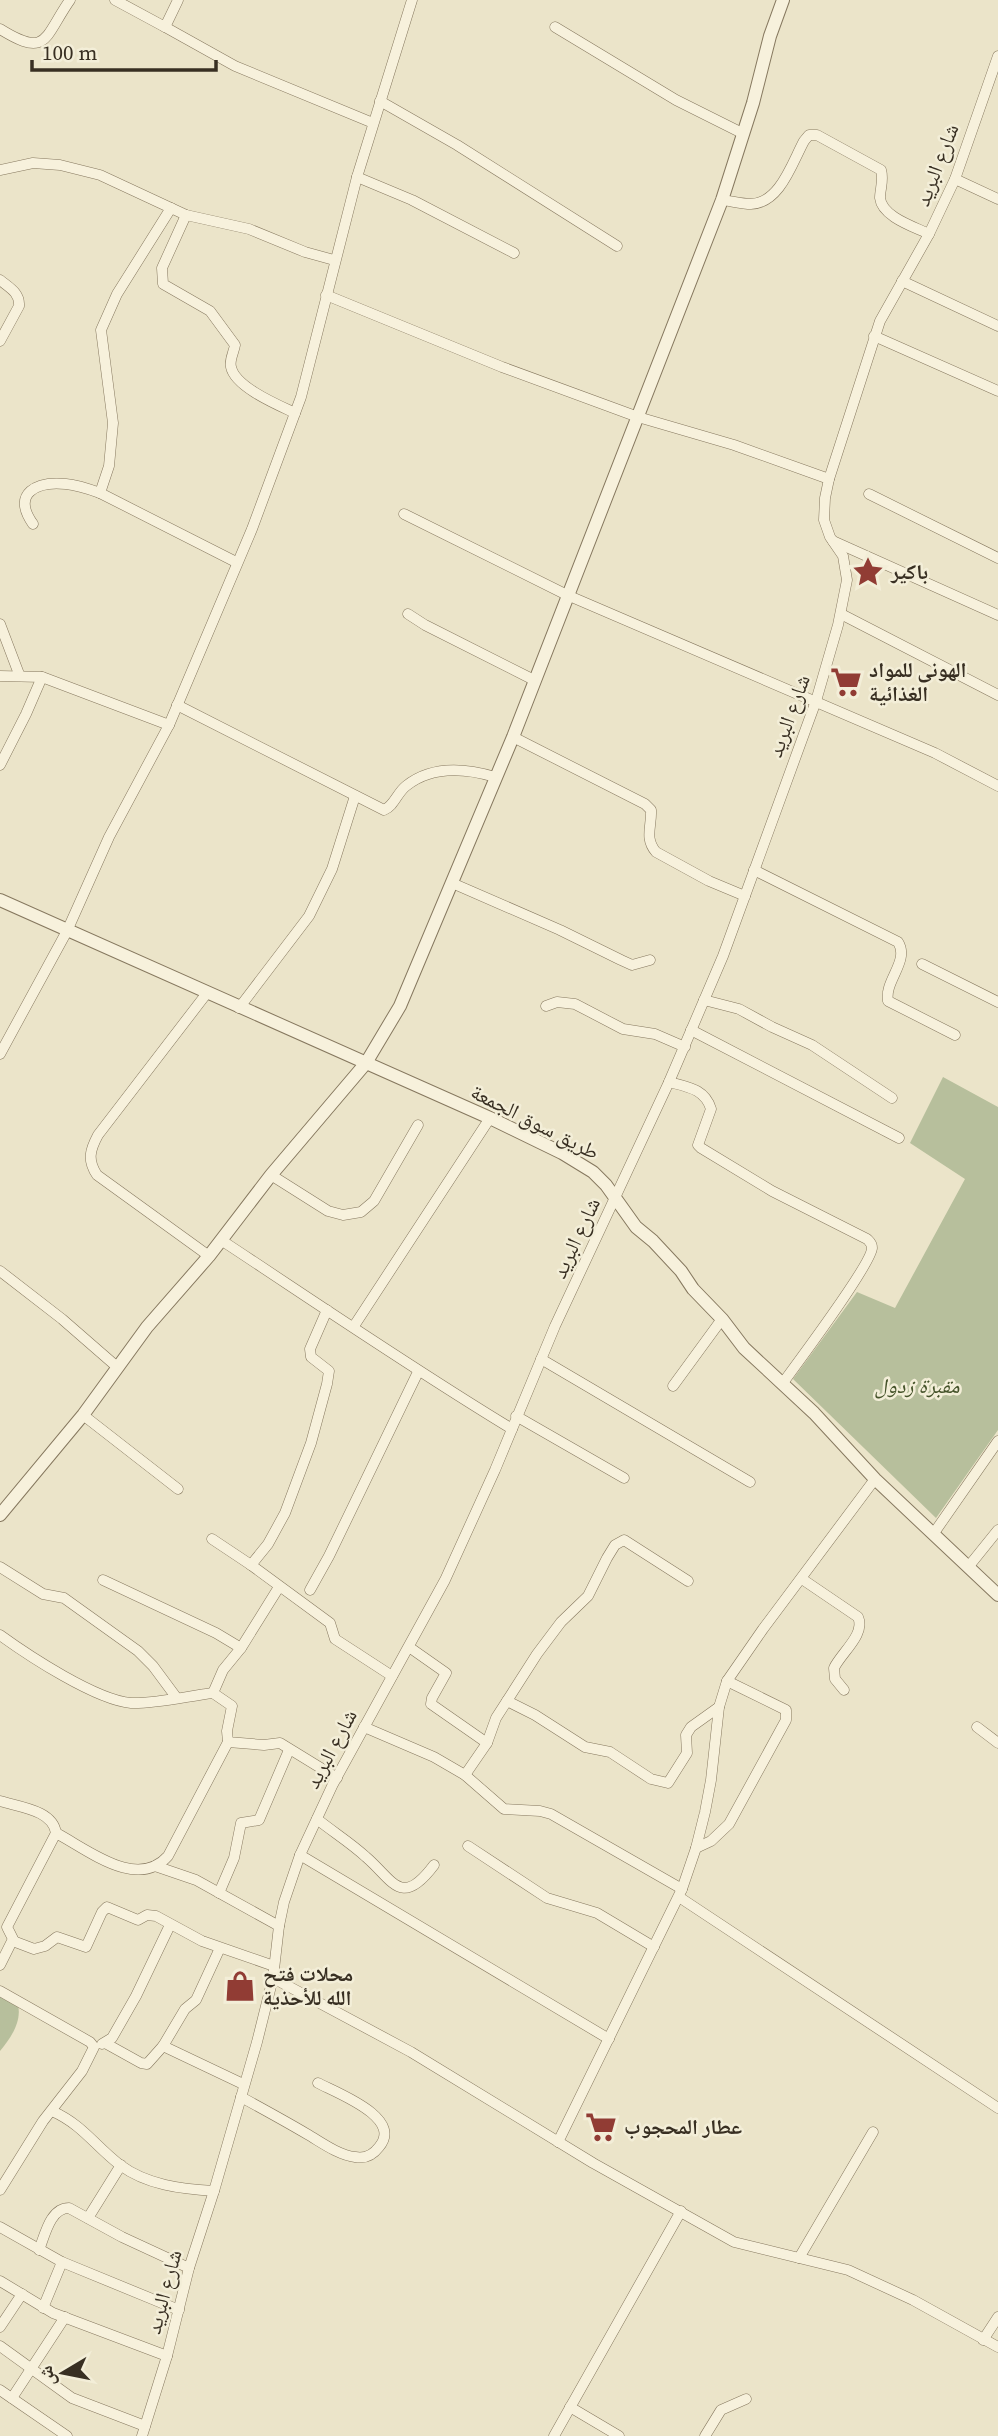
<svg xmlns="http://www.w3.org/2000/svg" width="998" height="2436" viewBox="0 0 998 2436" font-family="'Source Serif 4','Noto Naskh Arabic',serif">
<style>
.cemetery{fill:#b7bf9c}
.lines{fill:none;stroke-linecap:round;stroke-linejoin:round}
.minor-casing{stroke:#86785f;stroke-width:11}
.tertiary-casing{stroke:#86785f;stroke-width:14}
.minor{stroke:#f7f1dc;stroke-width:10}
.tertiary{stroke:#f7f1dc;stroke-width:12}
.labels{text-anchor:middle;stroke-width:5;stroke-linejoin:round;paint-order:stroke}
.street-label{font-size:21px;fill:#382f22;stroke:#f3eed8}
.poi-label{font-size:21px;font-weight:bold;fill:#382f22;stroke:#f3eed8;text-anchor:start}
.park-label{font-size:21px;font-style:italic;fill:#45532a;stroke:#f3eed8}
</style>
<rect width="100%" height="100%" fill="#ebe4c9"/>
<g class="cemetery">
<polygon points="943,1077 998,1107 998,1430 936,1518 793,1379 857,1292 895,1308 965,1179 910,1143"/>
<path d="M0 1995 18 2005C22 2022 10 2039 0 2051Z"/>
</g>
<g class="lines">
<defs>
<g id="minor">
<polyline points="115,0 165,27 178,0"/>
<polyline points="165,27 235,66 373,123"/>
<polyline points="555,27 676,100 742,133"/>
<path d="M0 29C48 59 44 37 70 0"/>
<polyline points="380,101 457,145 617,246"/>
<polyline points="0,170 33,163 60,165 100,175 186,215 249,229 305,252 334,260"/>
<polyline points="357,177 412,200 514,253"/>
<polyline points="955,179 998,199"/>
<path d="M722 200C731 201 742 204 751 204 780 203 792 163 804 141L809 135H817L881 170C884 180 880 189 880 198 882 217 915 227 929 234"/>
<polyline points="171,208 117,294 101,330 113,423 109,466 100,493 236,562"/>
<path d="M186 215 162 268 163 284 210 311 235 345C234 352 229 360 231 367 235 387 278 405 295 413"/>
<path d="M0 280C10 288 20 293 19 306L0 341"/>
<polyline points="902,281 998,326"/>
<polyline points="326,295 502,367 638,417 734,445 829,479"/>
<polyline points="874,336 998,391"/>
<polyline points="869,494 998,558"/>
<polyline points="404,514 567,595 935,753 998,786"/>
<path d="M33 524C11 493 37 481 66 484 78 485 89 489 100 493"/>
<polyline points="833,541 998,615"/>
<polyline points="408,614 425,625 534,680"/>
<polyline points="841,614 998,695"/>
<polyline points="0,624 19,674"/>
<polyline points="0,676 42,677 169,725"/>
<path d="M177 705 384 810C394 806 397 793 406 786 432 765 465 768 495 777"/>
<path d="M513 737 645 804 651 810C652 826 644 838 656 852L709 881 745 896"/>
<polyline points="0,765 26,714 42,677"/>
<path d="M754 870 898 942C910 961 884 981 888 1001L955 1035"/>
<polyline points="452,883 560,930 621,960 632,965 650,960"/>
<polyline points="922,964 998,1002"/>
<path d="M207 993 98 1135C90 1150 87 1160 97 1175L209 1256"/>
<polyline points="704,1000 739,1009 772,1027 812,1045 892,1098"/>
<polyline points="546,1006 557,1002 575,1004 623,1029 655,1034 685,1047"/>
<polyline points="239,1008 309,916 332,869 355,796"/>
<polyline points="691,1030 899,1138"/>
<polyline points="0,1054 67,931 109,837 169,725 252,529 301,397 357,177 412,0"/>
<path d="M669 1082C688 1087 705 1089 711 1109L698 1145 701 1148 772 1191 867 1239C870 1242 872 1243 872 1248 872 1263 796 1365 782 1384"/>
<polyline points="271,1175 328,1211 343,1215 361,1212 374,1201 418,1125"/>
<path d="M221 1240C318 1304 413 1369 512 1429"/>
<polyline points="0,1271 62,1319 116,1366"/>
<polyline points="327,1310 310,1349 311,1357 329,1371 327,1384 311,1443 285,1513 268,1544 251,1565 330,1623 335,1639 392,1676"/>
<polyline points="354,1326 490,1118"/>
<polyline points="541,1359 750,1482"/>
<polyline points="673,1386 722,1319"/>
<polyline points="83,1415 178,1489"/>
<polyline points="516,1416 624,1478"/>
<polyline points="934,1533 998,1441"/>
<polyline points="212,1539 251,1565"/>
<polyline points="969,1566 998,1530"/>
<polyline points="0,1567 43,1594 64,1598 138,1651 153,1666 176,1697"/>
<path d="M802 1579 858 1617C866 1634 841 1653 834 1668L835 1679 844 1690"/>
<polyline points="103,1580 216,1633 241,1648"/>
<polyline points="279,1587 241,1648 223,1670 213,1693 232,1706 227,1731 228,1742 264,1745 280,1743 337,1778"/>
<polyline points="310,1590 329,1556 418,1372"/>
<path d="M0 1635C29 1656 96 1700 131 1703 154 1704 188 1696 213 1693"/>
<polyline points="409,1647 446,1673 432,1698 431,1704 487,1743"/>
<polyline points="507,1701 535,1715 585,1747 610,1752 651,1779 668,1783 687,1753 686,1735 691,1727 719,1707"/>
<polyline points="364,1727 434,1757 465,1775 504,1809 540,1811 551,1814 682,1889"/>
<polyline points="977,1727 998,1743"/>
<polyline points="465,1775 487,1743 496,1718 537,1654 561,1622 588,1596 607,1558 615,1545 624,1540 688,1581"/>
<path d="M0 1801C19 1807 53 1810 56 1833L7 1927 13 1939 0 1965"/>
<path d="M317 1819C333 1832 351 1843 366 1857 393 1880 401 1909 434 1865"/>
<path d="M56 1833C87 1849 137 1891 168 1856L228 1742"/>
<polyline points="468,1846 547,1898 597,1913 654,1947"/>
<polyline points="696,1848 711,1841 729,1824 786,1720 786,1710 727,1681"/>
<polyline points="300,1855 609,2039"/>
<polyline points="155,1866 196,1880 279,1926"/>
<polyline points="219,1893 234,1858 241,1823 259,1820 289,1750"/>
<polyline points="679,1897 998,2108"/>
<polyline points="13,1941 34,1949 45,1946 57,1937 86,1947 102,1912 107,1907 138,1920 147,1915 156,1916 202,1941 274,1966"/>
<polyline points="273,1978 411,2052 593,2163 734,2242 848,2270 913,2300 998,2347"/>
<polyline points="0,1991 90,2042 94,2047 82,2071 43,2121 0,2190"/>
<polyline points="105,2043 141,2063 147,2064 163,2046 243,2084"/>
<polyline points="102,2044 112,2038 136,1996 170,1925"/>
<polyline points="163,2046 185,2009 196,2000 220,1948"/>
<path d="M241 2097C263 2109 285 2121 307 2134 321 2142 338 2155 355 2157 365 2159 373 2155 379 2147 404 2118 337 2093 318 2083"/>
<path d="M52 2111C83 2125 94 2145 120 2165 147 2185 181 2189 214 2191"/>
<polyline points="558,2142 682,1889 696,1848 705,1812 711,1780 719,1707 727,1681 763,1629 875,1479"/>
<polyline points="88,2218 121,2165"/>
<polyline points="0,2227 62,2262 179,2310"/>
<path d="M39 2250C45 2235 50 2208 69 2208L122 2237 189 2268"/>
<polyline points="799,2258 873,2132"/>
<polyline points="0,2281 53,2313 167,2356"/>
<polyline points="43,2308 62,2262"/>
<polyline points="0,2327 22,2294"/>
<polyline points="983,2340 998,2317"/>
<polyline points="0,2346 72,2398 145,2426"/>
<polyline points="0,2390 67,2436"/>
<polyline points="12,2398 65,2317"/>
<polyline points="570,2407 619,2436"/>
<polyline points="142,2436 167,2356 189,2268 214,2191 257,2042 273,1978 279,1926 284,1902 300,1855 333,1784 445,1580 495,1470 555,1326 669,1082 723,956 816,701 838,625 847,580 843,556 830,537 824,520 825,498 829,479 880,321 929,234 955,179 998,56"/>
<polyline points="554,2436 681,2211"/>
<polyline points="705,2436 721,2410 746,2399"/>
</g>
<g id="tertiary">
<polyline points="0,900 490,1118 562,1153 593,1172 606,1185 636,1227 653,1241 681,1271 693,1289 722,1319 744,1348 814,1413 875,1479 998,1595"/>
<polyline points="0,1515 83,1415 147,1327 209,1256 271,1175 366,1063 400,1006 513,737 722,200 753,103 770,36 783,0"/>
</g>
</defs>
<use href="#minor" class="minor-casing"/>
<use href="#tertiary" class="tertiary-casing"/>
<use href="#minor" class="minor"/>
<use href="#tertiary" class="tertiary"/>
</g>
<defs>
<symbol id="sight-bare" viewBox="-9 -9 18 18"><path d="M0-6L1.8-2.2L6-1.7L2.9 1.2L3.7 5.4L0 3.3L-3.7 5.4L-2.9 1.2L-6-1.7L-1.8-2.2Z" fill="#913c34" stroke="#f3eed8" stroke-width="2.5" paint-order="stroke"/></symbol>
<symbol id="supermarket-bare" viewBox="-9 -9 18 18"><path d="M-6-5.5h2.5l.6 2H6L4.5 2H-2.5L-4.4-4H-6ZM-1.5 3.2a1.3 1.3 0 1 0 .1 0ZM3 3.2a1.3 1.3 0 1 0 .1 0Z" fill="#913c34" stroke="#f3eed8" stroke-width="2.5" paint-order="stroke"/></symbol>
<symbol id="shop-bare" viewBox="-9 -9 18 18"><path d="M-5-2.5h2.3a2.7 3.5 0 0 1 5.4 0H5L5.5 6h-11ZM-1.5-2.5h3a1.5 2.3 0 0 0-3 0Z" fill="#913c34" stroke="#f3eed8" stroke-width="2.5" paint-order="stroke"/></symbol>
</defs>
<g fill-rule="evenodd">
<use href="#sight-bare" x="846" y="550" width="44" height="44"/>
<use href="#supermarket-bare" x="824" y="660" width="44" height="44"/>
<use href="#shop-bare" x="218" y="1964" width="44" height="44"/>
<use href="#supermarket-bare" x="579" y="2105" width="44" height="44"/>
</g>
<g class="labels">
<g class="street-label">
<text transform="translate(937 165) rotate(-69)" y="7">شارع البريد</text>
<text transform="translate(789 716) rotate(-70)" y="7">شارع البريد</text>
<text transform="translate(535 1122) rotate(27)" y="7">طريق سوق الجمعة</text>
<text transform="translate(576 1238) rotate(-65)" y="7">شارع البريد</text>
<text transform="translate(331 1749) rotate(-62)" y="7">شارع البريد</text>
<text transform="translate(164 2292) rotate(-75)" y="7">شارع البريد</text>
</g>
<g class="poi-label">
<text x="891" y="579">باكير</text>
<text x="869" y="677">الهونى للمواد<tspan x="869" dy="24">الغذائية</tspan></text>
<text x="263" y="1981">محلات فتح<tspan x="263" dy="24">الله للأحذية</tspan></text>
<text x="624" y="2134">عطار المحجوب</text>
</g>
<g class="park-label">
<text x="917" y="1393">مقبرة زدول</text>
</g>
</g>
<g transform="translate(63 2373) rotate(260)" stroke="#f3eed8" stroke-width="5" paint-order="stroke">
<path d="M0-5L12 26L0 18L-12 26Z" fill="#382f22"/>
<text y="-10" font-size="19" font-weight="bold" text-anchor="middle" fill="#382f22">ش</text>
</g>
<path d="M32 60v10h184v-10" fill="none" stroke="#382f22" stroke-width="3.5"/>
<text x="42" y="60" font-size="21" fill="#382f22" stroke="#f3eed8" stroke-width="5" paint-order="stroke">100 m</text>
</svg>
